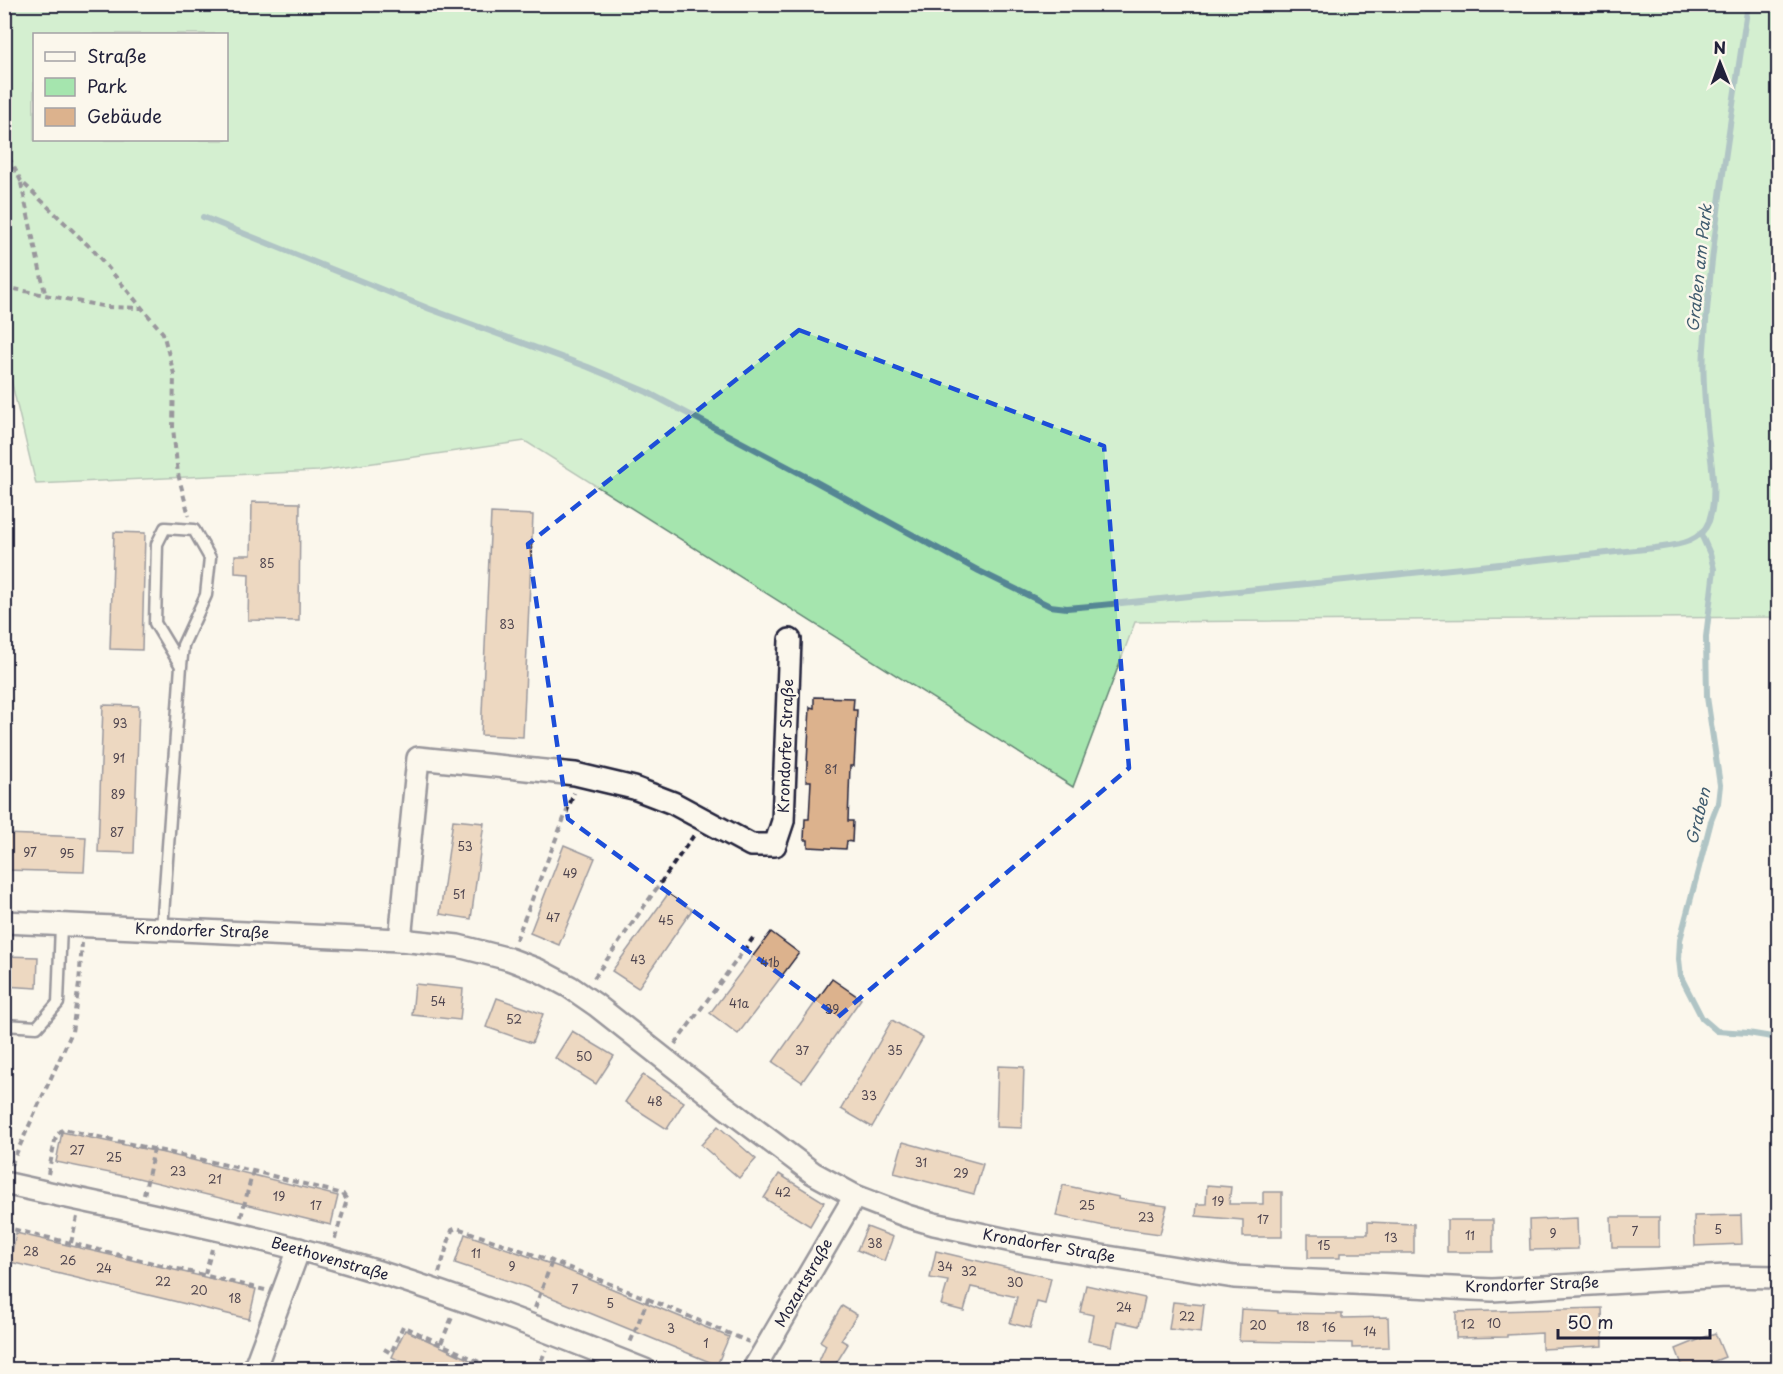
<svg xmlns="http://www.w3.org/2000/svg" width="1783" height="1374" viewBox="0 0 1783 1374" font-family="'Playpen Sans',sans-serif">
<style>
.green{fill:#a5e5ae;stroke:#648474;stroke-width:1.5;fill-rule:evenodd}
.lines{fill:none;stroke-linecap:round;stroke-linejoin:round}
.stream{stroke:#558694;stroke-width:6}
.building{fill:#dcb28d;stroke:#22223b;stroke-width:1.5}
.service-casing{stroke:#22223b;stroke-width:15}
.minor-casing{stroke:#22223b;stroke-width:26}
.path{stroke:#22223b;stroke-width:4;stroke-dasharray:6 4.5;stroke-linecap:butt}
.service{stroke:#fbf7ec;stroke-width:10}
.minor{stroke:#fbf7ec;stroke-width:21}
.marked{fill:none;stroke:#1d4ed8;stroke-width:4.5;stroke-dasharray:12 8;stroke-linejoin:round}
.labels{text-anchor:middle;stroke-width:5;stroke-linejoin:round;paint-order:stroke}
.number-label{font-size:12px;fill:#504650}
.street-label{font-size:15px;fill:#22223b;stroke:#fbf7ec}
.water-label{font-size:16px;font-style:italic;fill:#405c6f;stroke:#fbf7ec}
</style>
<rect width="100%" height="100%" fill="#fbf7ec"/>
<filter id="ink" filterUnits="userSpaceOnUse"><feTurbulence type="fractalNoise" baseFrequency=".0167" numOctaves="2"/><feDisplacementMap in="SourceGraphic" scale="12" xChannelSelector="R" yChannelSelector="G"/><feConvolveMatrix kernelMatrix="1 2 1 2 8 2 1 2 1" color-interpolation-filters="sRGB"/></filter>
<g filter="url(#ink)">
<path class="green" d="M4 5H1778V617L1135 622 1073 787 525 441 318 471 36 484 5 355ZM34 34H226V140H34Z"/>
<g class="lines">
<g class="stream">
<path d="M203 217 430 309 588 367 647 392 809 478 979 571 1050 606 1067 608 1102 605 1655 548C1676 545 1700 544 1709 521 1718 495 1711 462 1708 435 1705 407 1702 376 1704 348 1712 233 1731 119 1748 4"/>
<polyline points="1701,534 1710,554 1714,569 1706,637 1707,697 1720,785 1718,803 1711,821 1680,940 1679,959 1681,977 1702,1018 1717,1031 1748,1033 1778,1038"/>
</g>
</g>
<g class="building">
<polygon points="252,502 300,503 299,621 248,620 249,574 235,573 235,555 251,555"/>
<polygon points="491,513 533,515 523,737 481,735"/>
<polygon points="114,532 145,533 142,650 110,649"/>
<polygon points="814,697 854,698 853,710 857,710 854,766 850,766 848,821 853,821 852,842 847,841 846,849 808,847 808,840 804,840 805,819 809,819 811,781 806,781 810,707 814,708"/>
<polygon points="103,705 139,706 134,853 98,852"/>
<polygon points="453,820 484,823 471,919 440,914"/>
<polygon points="4,834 86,837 84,872 4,870"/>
<polygon points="564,845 595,858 559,945 530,933"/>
<polygon points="668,894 692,910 638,988 612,971"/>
<polygon points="771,932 799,953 738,1034 710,1013"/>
<polygon points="4,956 38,957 37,988 4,986"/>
<polygon points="832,979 861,999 802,1082 773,1062"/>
<polygon points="415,984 463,989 460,1020 412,1015"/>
<polygon points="497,998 543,1014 532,1043 486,1027"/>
<polygon points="892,1020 923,1038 872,1127 841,1109"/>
<polygon points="572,1031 614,1056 596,1084 555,1058"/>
<polygon points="998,1066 1024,1067 1022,1128 996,1127"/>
<polygon points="643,1075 684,1102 667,1129 625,1102"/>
<polygon points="718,1126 756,1159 739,1178 701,1145"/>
<polygon points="62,1132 164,1153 338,1196 331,1225 130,1176 129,1177 56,1162"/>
<polygon points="903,1142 983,1164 974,1194 894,1173"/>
<polygon points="779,1174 824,1202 810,1226 764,1198"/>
<polygon points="1063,1185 1119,1197 1118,1199 1167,1206 1160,1234 1109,1227 1056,1216"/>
<polygon points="1207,1185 1231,1187 1229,1204 1263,1204 1263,1192 1282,1192 1282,1237 1243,1237 1243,1220 1196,1216 1197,1204 1206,1204"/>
<polygon points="1741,1215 1742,1244 1695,1246 1694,1216"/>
<polygon points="1611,1217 1659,1217 1659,1247 1612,1247"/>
<polygon points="1577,1218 1578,1249 1530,1250 1529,1220"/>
<rect x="1447" y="1220" width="46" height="32"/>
<polygon points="1368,1222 1414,1224 1414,1253 1340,1253 1340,1258 1308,1258 1308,1234 1368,1234"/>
<polygon points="867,1227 893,1237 884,1261 857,1250"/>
<polygon points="16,1233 256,1289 249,1319 10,1262"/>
<polygon points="465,1234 562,1268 729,1337 717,1365 526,1287 455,1263"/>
<polygon points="936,1251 1051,1278 1045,1304 1037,1302 1030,1328 1010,1323 1017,1297 971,1287 964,1311 941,1305 948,1281 930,1278"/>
<polygon points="1086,1285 1145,1298 1139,1326 1117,1321 1112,1346 1088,1341 1093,1315 1080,1312"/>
<polygon points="1173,1302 1204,1305 1201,1333 1169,1329"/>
<polygon points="842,1306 857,1315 841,1340 848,1344 832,1370 815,1370 826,1345 820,1341"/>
<polygon points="1602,1308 1603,1346 1542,1349 1542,1333 1507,1335 1507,1337 1456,1338 1456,1312"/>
<polygon points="1241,1309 1278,1311 1278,1313 1342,1314 1342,1318 1388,1317 1389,1347 1352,1348 1352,1343 1239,1341"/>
<polygon points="405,1330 438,1345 491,1370 419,1370 392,1357"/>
<polygon points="1715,1333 1725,1357 1692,1370 1684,1370 1676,1349"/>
</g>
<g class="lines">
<defs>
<g id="service">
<polyline points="162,929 181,666 183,645 206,595 210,558 194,530 165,528 157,544 155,623 181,666"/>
<polyline points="4,1025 37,1027 58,1003 61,925"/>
</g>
<g id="minor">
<polyline points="4,922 400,940 458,946 509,959 538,970 570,987 596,1005 724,1106 813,1173 855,1196 907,1216 934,1224 1026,1244 1234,1277 1492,1290 1726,1276 1778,1277"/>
<polyline points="400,940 418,758 575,774 634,788 673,803 751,845 775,845 783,821 790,640"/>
<path d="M4 1183C123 1210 242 1231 359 1266 456 1295 550 1332 645 1370"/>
<polyline points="254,1370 299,1249"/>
<polyline points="753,1370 855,1196"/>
</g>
</defs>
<use href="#service" class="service-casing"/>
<use href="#minor" class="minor-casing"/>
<g class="path">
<polyline points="4,148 21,181 94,251 163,333 174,374 173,428 178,474 189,516"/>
<polyline points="21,183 45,293"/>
<polyline points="4,287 107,307 142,308"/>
<polyline points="516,940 574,793"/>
<polyline points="594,978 694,835"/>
<polyline points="675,1044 753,938"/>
<polyline points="11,1165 72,1032 79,984 82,943"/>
<polyline points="48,1174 56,1136 63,1129 253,1171 343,1194 347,1200 334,1241"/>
<polyline points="144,1195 154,1149"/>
<polyline points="241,1217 253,1171"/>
<polyline points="4,1227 265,1290"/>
<polyline points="71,1243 77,1217"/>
<polyline points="439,1273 452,1230 457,1228 552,1261 648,1299 630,1343"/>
<polyline points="205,1274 212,1249"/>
<polyline points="648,1299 749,1342"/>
<polyline points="535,1308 552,1261"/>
<polyline points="441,1343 453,1315"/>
<polyline points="384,1349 391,1353 403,1326 496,1370"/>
<polyline points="537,1370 546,1350"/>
</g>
<use href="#service" class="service"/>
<use href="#minor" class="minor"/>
</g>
</g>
<path d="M0 0H1783V1374H0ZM799 330 1104 446 1129 768 838 1017 568 819 528 544Z" fill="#fbf7ec" fill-opacity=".55" fill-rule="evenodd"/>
<path class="marked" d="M799 330 1104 446 1129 768 838 1017 568 819 528 544Z"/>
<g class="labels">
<g class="number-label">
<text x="267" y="568">85</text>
<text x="507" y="629">83</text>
<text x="120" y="728">93</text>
<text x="119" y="763">91</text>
<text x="831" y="774">81</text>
<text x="118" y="799">89</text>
<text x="117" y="837">87</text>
<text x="465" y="851">53</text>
<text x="30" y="857">97</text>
<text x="67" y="858">95</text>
<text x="570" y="878">49</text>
<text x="459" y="899">51</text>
<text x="553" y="922">47</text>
<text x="666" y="925">45</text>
<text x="638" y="964">43</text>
<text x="770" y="967">41b</text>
<text x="438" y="1006">54</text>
<text x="739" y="1008">41a</text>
<text x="832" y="1014">39</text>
<text x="514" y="1024">52</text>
<text x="802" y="1055">37</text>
<text x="895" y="1055">35</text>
<text x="584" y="1061">50</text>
<text x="869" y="1100">33</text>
<text x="655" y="1106">48</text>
<text x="77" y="1155">27</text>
<text x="114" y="1162">25</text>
<text x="921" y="1167">31</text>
<text x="178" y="1176">23</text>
<text x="961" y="1178">29</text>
<text x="215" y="1184">21</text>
<text x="783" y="1197">42</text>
<text x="279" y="1201">19</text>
<text x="1218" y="1206">19</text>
<text x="316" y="1210">17</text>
<text x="1087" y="1210">25</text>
<text x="1146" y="1222">23</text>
<text x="1263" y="1224">17</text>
<text x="1718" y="1234">5</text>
<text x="1635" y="1236">7</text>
<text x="1553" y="1238">9</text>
<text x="1470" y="1240">11</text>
<text x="1391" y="1242">13</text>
<text x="875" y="1248">38</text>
<text x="1324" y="1250">15</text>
<text x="31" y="1256">28</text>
<text x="476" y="1258">11</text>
<text x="68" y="1265">26</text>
<text x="512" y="1271">9</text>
<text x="945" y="1271">34</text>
<text x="104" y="1273">24</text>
<text x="969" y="1276">32</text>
<text x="163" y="1286">22</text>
<text x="1015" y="1287">30</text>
<text x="575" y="1294">7</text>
<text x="199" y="1295">20</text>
<text x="235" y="1303">18</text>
<text x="610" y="1308">5</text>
<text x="1124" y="1312">24</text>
<text x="1187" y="1321">22</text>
<text x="1494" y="1328">10</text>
<text x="1468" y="1329">12</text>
<text x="1258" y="1330">20</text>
<text x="1303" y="1331">18</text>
<text x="1329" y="1332">16</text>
<text x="671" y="1333">3</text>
<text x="1370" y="1336">14</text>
<text x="706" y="1348">1</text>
</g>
<g class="street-label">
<text transform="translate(786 746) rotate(-88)" y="5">Krondorfer Straße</text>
<text transform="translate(202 931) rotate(2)" y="5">Krondorfer Straße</text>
<text transform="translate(1049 1246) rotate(10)" y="5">Krondorfer Straße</text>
<text transform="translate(330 1259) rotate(16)" y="5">Beethovenstraße</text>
<text transform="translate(804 1283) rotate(-60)" y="5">Mozartstraße</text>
<text transform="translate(1532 1285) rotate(-2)" y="5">Krondorfer Straße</text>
</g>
<g class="water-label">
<text transform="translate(1699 268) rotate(-84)" y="6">Graben am Park</text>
<text transform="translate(1698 816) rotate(-76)" y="6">Graben</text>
</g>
</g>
<rect width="1783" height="1374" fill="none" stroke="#fbf7ec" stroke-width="24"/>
<rect x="12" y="12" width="1759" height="1350" fill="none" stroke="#22223b" stroke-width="2" filter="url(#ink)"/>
<rect x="33" y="33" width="195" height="108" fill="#fbf7ec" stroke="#a4a2a5" stroke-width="1.5"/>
<rect x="45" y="52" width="30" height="9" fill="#fbf7ec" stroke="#a4a2a5" stroke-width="1.5"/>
<text x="87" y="63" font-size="18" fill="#22223b">Straße</text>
<rect x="45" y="78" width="30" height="18" fill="#a5e5ae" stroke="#a4a2a5" stroke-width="1.5"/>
<text x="87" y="93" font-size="18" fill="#22223b">Park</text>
<rect x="45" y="108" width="30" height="18" fill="#dcb28d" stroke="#a4a2a5" stroke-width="1.5"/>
<text x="87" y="123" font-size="18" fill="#22223b">Gebäude</text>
<g transform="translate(1720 63) rotate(359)" stroke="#fbf7ec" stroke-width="4.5" paint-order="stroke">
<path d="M0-4.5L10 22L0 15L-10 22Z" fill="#22223b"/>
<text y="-9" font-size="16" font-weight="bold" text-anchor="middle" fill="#22223b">N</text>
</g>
<path d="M1558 1329v9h152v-9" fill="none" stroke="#22223b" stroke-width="3"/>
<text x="1567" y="1329" font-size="18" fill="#22223b" stroke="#fbf7ec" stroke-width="4.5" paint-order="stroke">50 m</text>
</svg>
